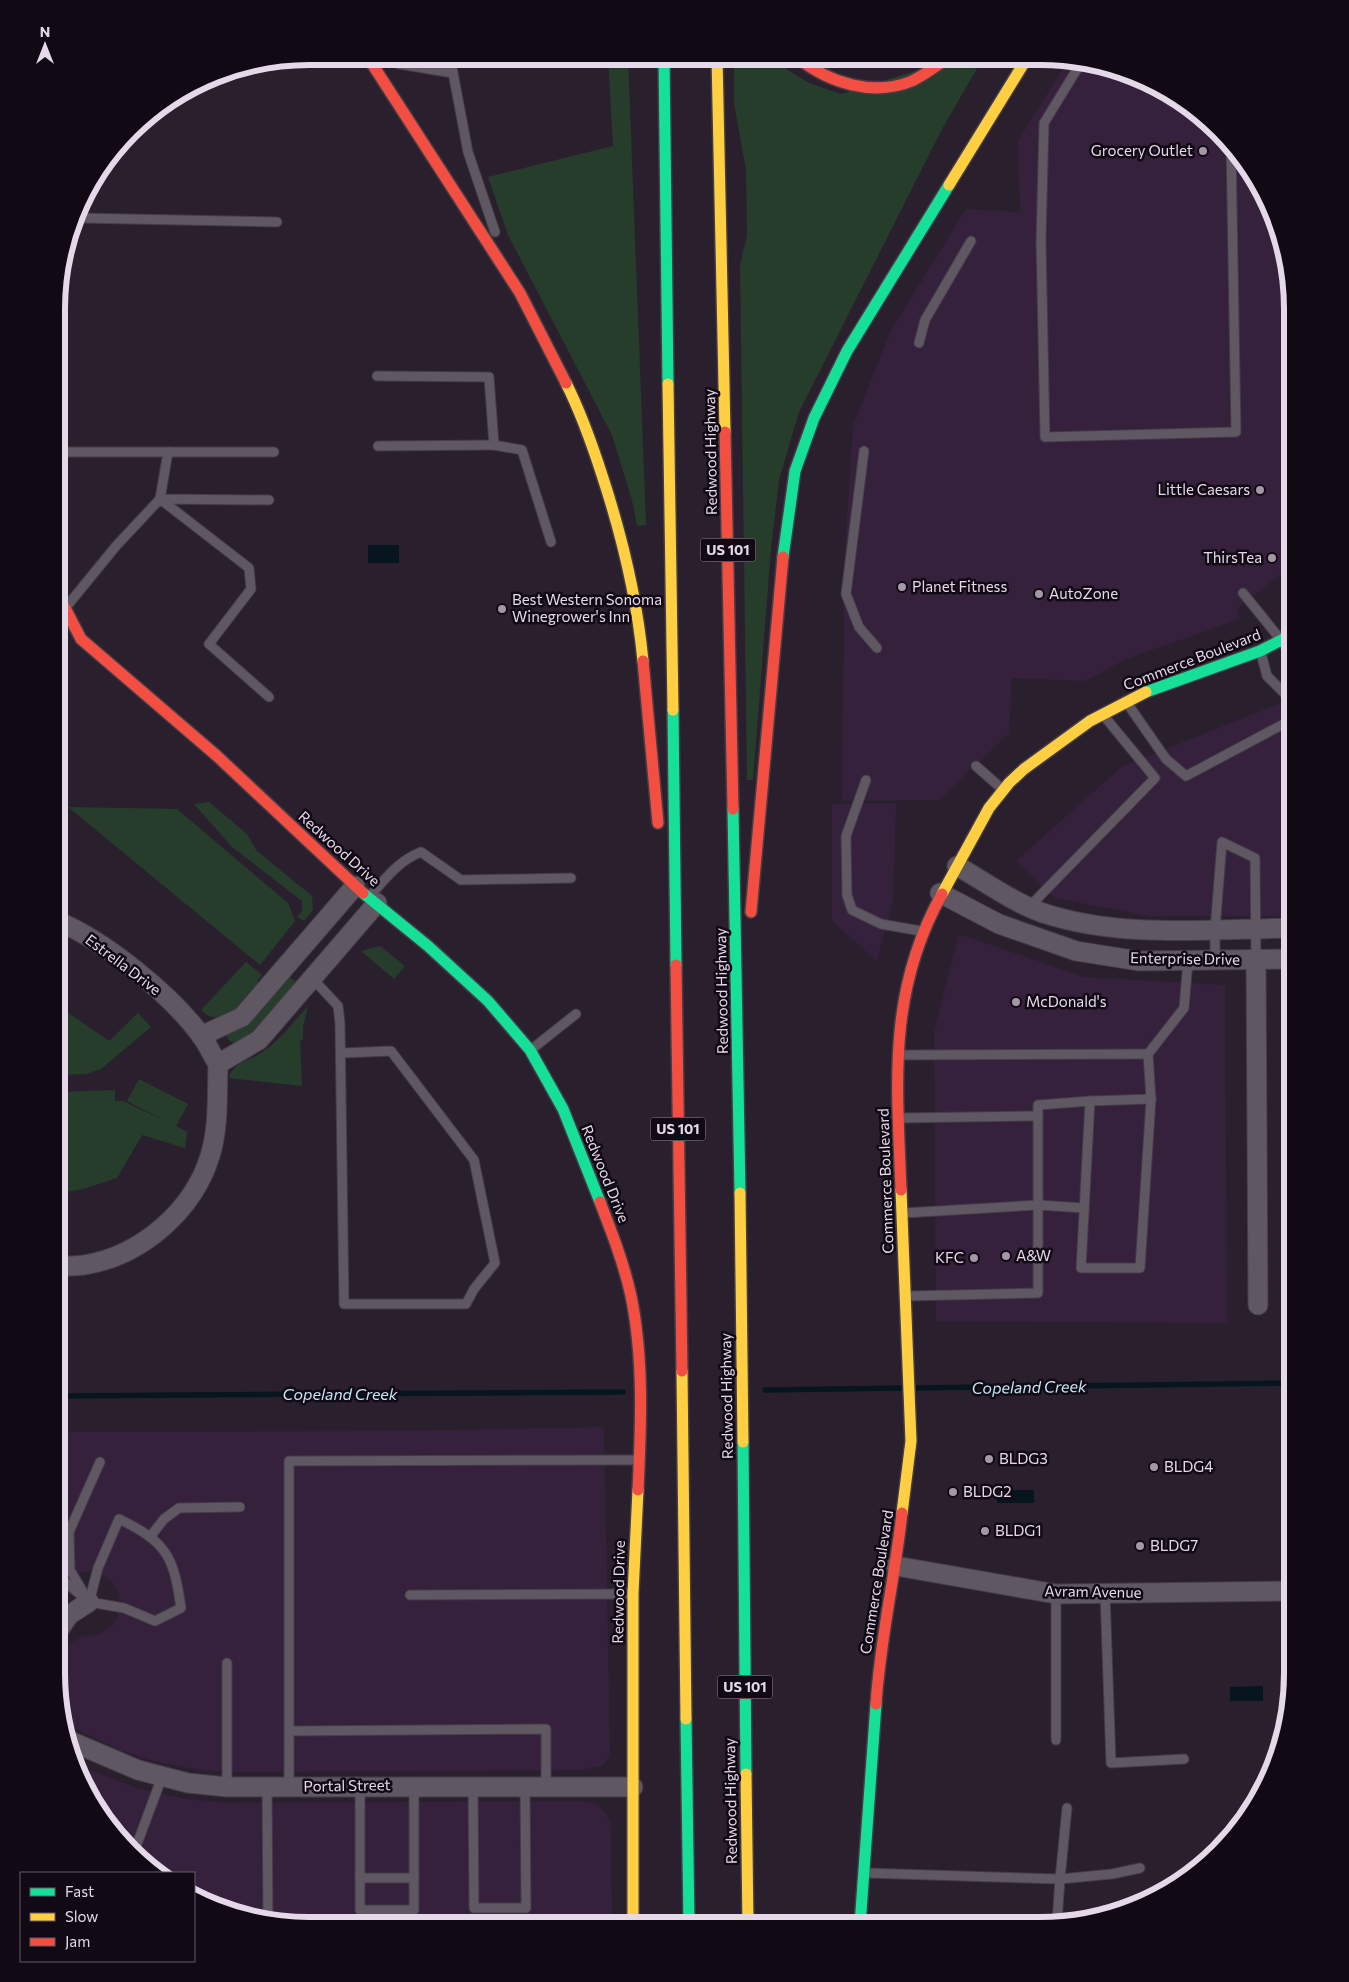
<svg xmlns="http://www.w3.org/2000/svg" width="1349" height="1982" viewBox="0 0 1349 1982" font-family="Commissioner,sans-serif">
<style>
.built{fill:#35213c}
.green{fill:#273d2b}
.water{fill:#07161e}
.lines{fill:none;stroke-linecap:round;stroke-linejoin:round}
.stream{stroke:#07161e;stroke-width:5.5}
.lane-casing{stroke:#443c47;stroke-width:11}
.street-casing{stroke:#443c47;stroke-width:21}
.fast-casing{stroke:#443c47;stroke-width:14}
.slow-casing{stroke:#443c47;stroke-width:14}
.jam-casing{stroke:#443c47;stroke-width:14}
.lane{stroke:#5f5761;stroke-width:9}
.street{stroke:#5f5761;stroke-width:19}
.fast{stroke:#16e098;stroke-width:11}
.slow{stroke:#ffcf43;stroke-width:11}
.jam{stroke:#f24e42;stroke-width:11}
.poi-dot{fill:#a498a7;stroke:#110913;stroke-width:2}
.labels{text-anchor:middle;stroke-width:5;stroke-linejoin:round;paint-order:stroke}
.shield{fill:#110913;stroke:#a59ba9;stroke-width:1}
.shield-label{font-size:14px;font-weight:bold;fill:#e5d9e9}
.poi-label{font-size:15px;fill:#e5d9e9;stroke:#110913;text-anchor:start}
.street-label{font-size:15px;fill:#e5d9e9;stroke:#110913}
.water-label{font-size:16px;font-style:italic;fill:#c4e7f6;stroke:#110913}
.rim{fill:none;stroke:#e5d9e9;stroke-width:6}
</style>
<rect width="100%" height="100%" fill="#2a202d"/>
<g class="built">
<polygon points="1069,58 1137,76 1194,109 1240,155 1273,212 1293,309 1293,565 1237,609 1240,619 1126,659 1085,681 1012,678 1009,733 940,800 842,801 844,618 842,593 853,426 890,332 966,209 1020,212 1018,141"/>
<polygon points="1293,698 1293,916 1148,916 1055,898 1016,861 1121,767"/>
<polygon points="896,803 893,899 877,961 832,921 832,804"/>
<polygon points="959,934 1084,977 1225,985 1227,1323 936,1321 934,1033"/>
<polygon points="604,1427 610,1751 608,1759 602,1766 581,1770 232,1772 200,1770 157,1762 122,1751 66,1724 56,1670 67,1648 72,1642 81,1637 100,1634 110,1627 116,1620 119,1610 119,1597 115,1587 109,1579 99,1573 90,1571 79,1572 70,1576 62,1582 56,1594 57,1432 400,1431"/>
<polygon points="74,1764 137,1788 181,1798 226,1803 583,1801 598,1805 607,1814 611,1826 612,1925 276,1924 212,1907 194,1896 194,1873 155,1873 109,1827 76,1770"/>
</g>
<g class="green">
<polygon points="608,57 628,57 646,525 637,526 632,500 612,435 508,235 488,177 613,146"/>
<polygon points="734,57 776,58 788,70 809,83 841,94 957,58 983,58 942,129 799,412 779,480 771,548 753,780 747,780 740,264 747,236 746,170 734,104"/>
<polygon points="209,802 247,834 256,850 312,896 313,910 304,921 297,917 302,911 302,901 232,847 194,804"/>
<polygon points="68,807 177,809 288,903 295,921 260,965"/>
<polygon points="380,946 405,966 394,979 361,951"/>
<path d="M246 962 262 975 257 981 261 984C247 1000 223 1032 201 1010Z"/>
<path d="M287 975 297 983C278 1006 262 1027 237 1043 230 1042 228 1041 227 1034Z"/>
<polygon points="57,1005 109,1041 138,1013 151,1027 101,1069 86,1074 57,1075"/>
<path d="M308 1006 303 1027V1040L300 1041 302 1086 229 1078C233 1062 249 1061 261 1053 280 1041 293 1022 308 1006Z"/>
<polygon points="139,1079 188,1104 176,1126 187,1132 185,1148 142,1135 117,1178 83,1189 61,1193 60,1092 115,1090 115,1101 123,1101 167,1122 127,1101"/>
</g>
<g class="water">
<rect x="368" y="545" width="31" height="18"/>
<rect x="997" y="1490" width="37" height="13"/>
<polygon points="1263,1686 1263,1701 1230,1701 1230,1687"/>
</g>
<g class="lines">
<g class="stream">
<polyline points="914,1388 1292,1383"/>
<polyline points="765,1390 903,1388"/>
<polyline points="57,1396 623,1392"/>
</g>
<defs>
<g id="lane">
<polyline points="379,56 399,64 453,73"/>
<polyline points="450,57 468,152 495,232"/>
<polyline points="1082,61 1044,123 1041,241 1045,437 1236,432 1231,146"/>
<polyline points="78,218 277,222"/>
<polyline points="919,343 925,320 971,241"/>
<polyline points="377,376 489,377 494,445 522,450 551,542"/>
<polyline points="378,446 494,445"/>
<polyline points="864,451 846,594 859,627 877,648"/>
<polyline points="58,452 274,452"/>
<polyline points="168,452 160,499 269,500"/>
<polyline points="1243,593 1281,640 1293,659"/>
<polyline points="67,606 116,546 160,499 249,568 251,589 209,644 269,697"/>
<polyline points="1261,653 1267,676 1293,702"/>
<polyline points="1127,703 1166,759 1186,776 1293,719"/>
<polyline points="976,766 1001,788"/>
<polyline points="866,780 846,836 847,895 852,910 881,924 921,931"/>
<path d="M370 896C386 878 398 861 421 852L461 880 571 878"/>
<polyline points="1029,907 1155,778 1104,716"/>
<polyline points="1215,961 1215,930 1222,842 1255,858 1256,960"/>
<polyline points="313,979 338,1006 340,1024 344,1304 466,1304 474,1289 495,1263 474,1160 391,1051 342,1053"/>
<polyline points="532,1049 576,1014"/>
<polyline points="900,1055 1148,1054"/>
<polyline points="1090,1101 1151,1099"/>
<polyline points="901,1118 1038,1116"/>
<polyline points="904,1213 1038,1205 1038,1105 1090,1101 1081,1268 1140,1268 1151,1099 1148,1054 1184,1008 1188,961"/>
<polyline points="908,1296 1038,1293 1038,1205 1084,1208"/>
<path d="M119 1519C167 1542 174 1557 181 1608L155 1621 124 1608 89 1602 98 1568Z"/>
<polyline points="150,1537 164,1519 179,1508 240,1507"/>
<polyline points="56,1574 83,1597"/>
<polyline points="1105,1593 1111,1763 1184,1759"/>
<polyline points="1056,1594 1056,1740"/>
<polyline points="410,1595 630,1594"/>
<polyline points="89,1602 70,1570 69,1532 100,1462"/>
<polyline points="227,1663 227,1787"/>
<polyline points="290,1731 546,1729 546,1786"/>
<polyline points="360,1786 360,1910 414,1910 414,1786"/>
<polyline points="473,1786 474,1908 526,1908 525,1786"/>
<polyline points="267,1787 268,1921"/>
<polyline points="289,1787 289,1461 638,1460"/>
<polyline points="134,1852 162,1777"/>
<polyline points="866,1873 1060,1879 1067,1808"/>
<polyline points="360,1878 414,1878"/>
<polyline points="1057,1922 1060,1879 1112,1874 1140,1868"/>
</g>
<g id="street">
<path d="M957 866C984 881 1014 903 1043 913 1122 939 1211 929 1292 928"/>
<polyline points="940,893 999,924 1076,951 1139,961 1292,959"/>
<path d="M57 921C104 940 170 994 200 1034 207 1043 212 1055 218 1064"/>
<polyline points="1256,960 1258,1305"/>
<polyline points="201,1036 242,1017 355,886"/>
<polyline points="218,1064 259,1040 377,903"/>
<path d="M57 1267C66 1266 75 1266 84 1265 141 1256 193 1211 210 1156 219 1127 217 1094 218 1064"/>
<polyline points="896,1566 1056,1594 1292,1591"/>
<polyline points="56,1634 69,1615 89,1602"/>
<polyline points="70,1741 138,1770 188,1783 227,1787 633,1787"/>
</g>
<g id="fast">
<polyline points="664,57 668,384"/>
<polyline points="783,557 795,471 814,418 847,351 949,185"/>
<polyline points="1146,692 1260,651 1293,634"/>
<polyline points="673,710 676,965"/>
<polyline points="733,809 740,1193"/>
<polyline points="363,893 428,946 488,1001 530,1050 563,1109 600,1202"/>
<polyline points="743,1442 746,1774"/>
<polyline points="686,1719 689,1925"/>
<polyline points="860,1925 876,1704"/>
</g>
<g id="slow">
<polyline points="717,57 725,432"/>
<polyline points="949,185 1027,58"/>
<path d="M566 383C581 413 592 444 602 475 622 536 637 598 643 661"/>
<polyline points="668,384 673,710"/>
<polyline points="942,894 989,808 1009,783 1024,769 1090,721 1146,692"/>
<polyline points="901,1190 911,1441 902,1513"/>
<polyline points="740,1193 743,1442"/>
<polyline points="682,1371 686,1719"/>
<polyline points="746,1774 748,1925"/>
<polyline points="633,1925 633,1594 638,1490"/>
</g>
<g id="jam">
<polyline points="367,56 520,293 566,383"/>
<path d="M798 58C829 83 873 97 912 81 925 75 936 66 948 58"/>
<polyline points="725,432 733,809"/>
<polyline points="58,602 65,608 81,639 217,756 363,893"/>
<polyline points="643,661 658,823"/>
<polyline points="751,912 783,557"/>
<polyline points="676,965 682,1371"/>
<path d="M901 1190C897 1083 887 992 942 894"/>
<path d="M600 1202C612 1233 624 1264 631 1296 644 1359 641 1426 638 1490"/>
<path d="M876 1704C880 1640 895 1577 902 1513"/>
</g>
</defs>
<use href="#lane" class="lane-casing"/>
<use href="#street" class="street-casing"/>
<use href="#fast" class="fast-casing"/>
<use href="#slow" class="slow-casing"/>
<use href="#jam" class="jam-casing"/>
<use href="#lane" class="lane"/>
<use href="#street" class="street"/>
<use href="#fast" class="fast"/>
<use href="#slow" class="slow"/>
<use href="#jam" class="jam"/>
</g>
<g class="poi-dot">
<circle cx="1203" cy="151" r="5"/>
<circle cx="1260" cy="490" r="5"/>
<circle cx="1272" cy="558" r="5"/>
<circle cx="902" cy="587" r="5"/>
<circle cx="1039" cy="594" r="5"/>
<circle cx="502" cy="609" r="5"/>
<circle cx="1016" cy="1002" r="5"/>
<circle cx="1006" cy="1256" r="5"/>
<circle cx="974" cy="1258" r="5"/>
<circle cx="989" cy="1459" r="5"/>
<circle cx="1154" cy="1467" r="5"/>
<circle cx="953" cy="1492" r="5"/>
<circle cx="985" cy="1531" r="5"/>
<circle cx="1140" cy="1546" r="5"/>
</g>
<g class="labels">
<g class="shield">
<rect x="700.5" y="538.5" width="55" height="23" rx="4"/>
<rect x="650.5" y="1117.5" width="55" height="23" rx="4"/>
<rect x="717.5" y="1675.5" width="55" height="23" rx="4"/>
</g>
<g class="shield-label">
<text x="728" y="555">US 101</text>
<text x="678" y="1134">US 101</text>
<text x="745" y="1692">US 101</text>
</g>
<g class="poi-label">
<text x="1193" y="156" text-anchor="end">Grocery Outlet</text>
<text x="1250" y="495" text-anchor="end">Little Caesars</text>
<text x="1262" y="563" text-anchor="end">ThirsTea</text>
<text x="912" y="592">Planet Fitness</text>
<text x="1049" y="599">AutoZone</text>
<text x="512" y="605">Best Western Sonoma<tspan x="512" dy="17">Winegrower's Inn</tspan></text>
<text x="1026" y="1007">McDonald's</text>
<text x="1016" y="1261">A&amp;W</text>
<text x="964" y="1263" text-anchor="end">KFC</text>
<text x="999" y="1464">BLDG3</text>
<text x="1164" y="1472">BLDG4</text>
<text x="963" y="1497">BLDG2</text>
<text x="995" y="1536">BLDG1</text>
<text x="1150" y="1551">BLDG7</text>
</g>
<g class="street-label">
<text transform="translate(711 452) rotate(-91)" y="5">Redwood Highway</text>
<text transform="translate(1192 660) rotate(-21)" y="5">Commerce Boulevard</text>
<text transform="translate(339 849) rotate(42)" y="5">Redwood Drive</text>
<text transform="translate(1185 959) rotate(1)" y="5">Enterprise Drive</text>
<text transform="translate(123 965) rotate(37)" y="5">Estrella Drive</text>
<text transform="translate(722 991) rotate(-91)" y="5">Redwood Highway</text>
<text transform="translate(605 1174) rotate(68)" y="5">Redwood Drive</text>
<text transform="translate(886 1181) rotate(-92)" y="5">Commerce Boulevard</text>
<text transform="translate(727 1396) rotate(-91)" y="5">Redwood Highway</text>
<text transform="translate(877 1582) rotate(-81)" y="5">Commerce Boulevard</text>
<text transform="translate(619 1592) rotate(-89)" y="5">Redwood Drive</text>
<text transform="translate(1093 1592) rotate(1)" y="5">Avram Avenue</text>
<text transform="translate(347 1786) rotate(-1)" y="5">Portal Street</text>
<text transform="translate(731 1801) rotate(-91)" y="5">Redwood Highway</text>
</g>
<g class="water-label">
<text transform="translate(1029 1387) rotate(-1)" y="6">Copeland Creek</text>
<text x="340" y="1400">Copeland Creek</text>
</g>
</g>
<path d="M0 0H1349V1982H0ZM309 65H1040A244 244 0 0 1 1284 309V1673A244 244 0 0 1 1040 1917H309A244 244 0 0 1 65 1673V309A244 244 0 0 1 309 65Z" fill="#110913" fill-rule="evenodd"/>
<path class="rim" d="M309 65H1040A244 244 0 0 1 1284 309V1673A244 244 0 0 1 1040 1917H309A244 244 0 0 1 65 1673V309A244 244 0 0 1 309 65Z"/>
<rect x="20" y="1872" width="175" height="90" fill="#110913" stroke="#665c69"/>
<rect x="30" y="1888" width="25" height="8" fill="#16e098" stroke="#665c69"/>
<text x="65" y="1897" font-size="15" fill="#e5d9e9">Fast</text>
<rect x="30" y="1913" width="25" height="8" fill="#ffcf43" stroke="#665c69"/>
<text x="65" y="1922" font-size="15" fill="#e5d9e9">Slow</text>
<rect x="30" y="1938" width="25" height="8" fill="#f24e42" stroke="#665c69"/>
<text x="65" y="1947" font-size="15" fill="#e5d9e9">Jam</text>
<g transform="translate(45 45)" stroke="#110913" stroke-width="4" paint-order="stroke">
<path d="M0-4L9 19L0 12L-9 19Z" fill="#e5d9e9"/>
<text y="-8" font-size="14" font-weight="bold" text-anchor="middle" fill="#e5d9e9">N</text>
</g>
</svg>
